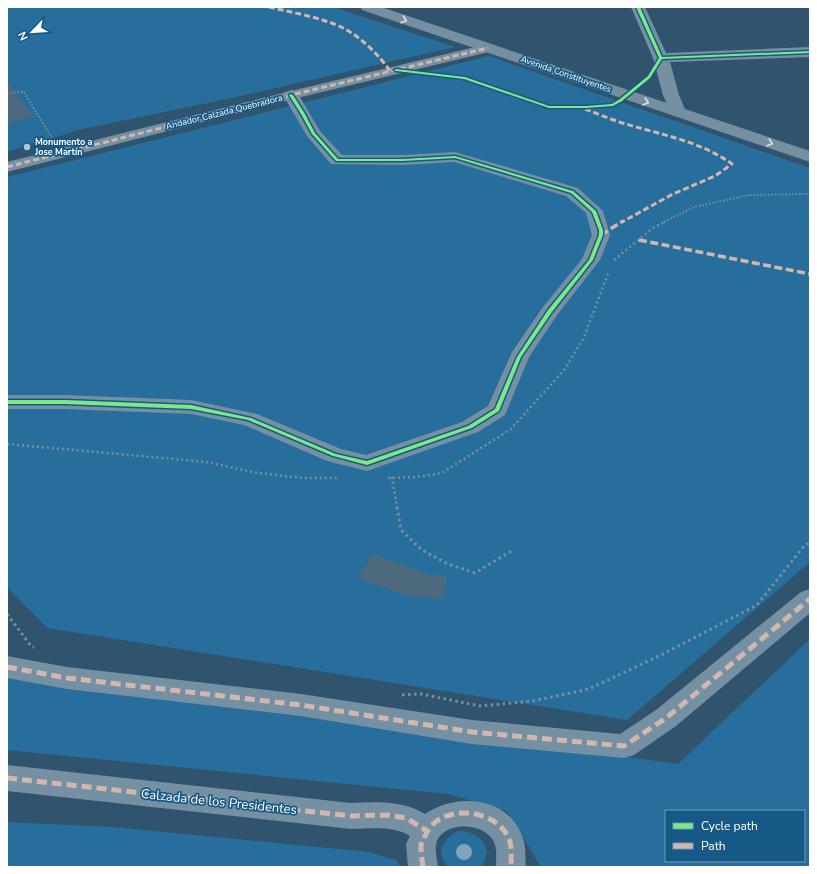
<svg xmlns="http://www.w3.org/2000/svg" width="817" height="874" viewBox="0 0 817 874" font-family="'Nunito Sans',sans-serif">
<style>
.green{fill:#276e9c;fill-rule:evenodd}
.building{fill:#4c697e}
.lines{fill:none;stroke-linecap:round;stroke-linejoin:round}
.path-far2{stroke:#7690a3;stroke-width:2;stroke-dasharray:1.5 2;stroke-linecap:butt}
.path-far1{stroke:#7690a3;stroke-width:2.5;stroke-dasharray:2 3;stroke-linecap:butt}
.path{stroke:#7690a3;stroke-width:3;stroke-dasharray:2.5 3.5;stroke-linecap:butt}
.pedestrian{fill:#7690a3;fill-rule:evenodd}
.minor{fill:#7690a3;fill-rule:evenodd}
.primary{fill:#768fa0;fill-rule:evenodd}
.quiet-far2{stroke:#d1b7ad;stroke-width:3;stroke-dasharray:6 3;stroke-linecap:butt}
.quiet-far1{stroke:#d1b7ad;stroke-width:3.5;stroke-dasharray:8 3.5;stroke-linecap:butt}
.quiet{stroke:#d1b7ad;stroke-width:5;stroke-dasharray:10 5;stroke-linecap:butt}
.cycleway-casing{stroke:#175986;stroke-width:3}
.cycleway{fill:#7ce984;fill-rule:evenodd}
.tree{fill:#80a3bb}
.oneway{stroke:#dde3e7}
.poi-dot{fill:#b7c3cc;stroke:#175986;stroke-width:1.5}
.labels{text-anchor:middle;stroke-width:3.5;stroke-linejoin:round;paint-order:stroke}
.far-street-label{font-size:9px;fill:#fff;stroke:#175986}
.far-poi-label{font-size:9px;font-weight:bold;fill:#fff;stroke:#175986;text-anchor:start}
.near-street-label{font-size:13px;fill:#fff;stroke:#175986}
</style>
<rect width="100%" height="100%" fill="#30546d"/>
<g class="green">
<polygon points="7,7 333,7 455,47 232,98 82,129 7,152"/>
<polygon points="489,56 810,168 810,562 627,720 47,628 7,587 7,177"/>
<path d="M810 639V867H541L507 811 448 794 7 750V670L678 764ZM666 811H804V861H666Z"/>
<polygon points="7,822 113,827 369,852 397,861 400,867 7,867"/>
<path d="M458 831C478 830 497 849 480 867H449C434 854 443 838 458 831Z"/>
</g>
<g class="building">
<polygon points="7,82 33,116 7,123"/>
<polygon points="373,554 430,575 447,576 444,599 407,596 358,578"/>
</g>
<g class="lines">
<g class="path-far2">
<polyline points="7,93 24,92 52,138"/>
<polyline points="664,222 694,207 749,195 810,194"/>
</g>
<g class="path-far1">
<polyline points="614,260 653,228 666,221"/>
<polyline points="7,444 207,462 257,473 304,478 337,478"/>
<polyline points="392,477 397,508"/>
<polyline points="388,478 417,477 442,473 511,429 565,369 584,337 609,271"/>
</g>
<g class="path">
<polyline points="397,507 401,530 422,550 448,564 475,573 513,550"/>
<polyline points="7,614 31,646 34,647"/>
<polyline points="402,695 421,694 480,706 533,701 589,689 661,655 757,605 804,546 810,543"/>
</g>
<polygon class="pedestrian" points="488,44 493,45 495,48 493,51 293,99 7,172 7,162 291,91"/>
<g class="minor">
<polygon points="631,7 645,7 666,53 810,47 810,57 670,62 679,95 686,112 684,115 678,117 672,115 663,95 653,58"/>
<polygon points="291,90 297,92 320,131 342,155 403,155 455,152 578,188 603,211 610,235 600,260 557,315 529,357 505,415 478,432 367,471 327,461 244,425 191,414 65,409 7,409 7,395 65,395 191,400 257,414 341,449 366,455 462,422 488,406 512,352 543,307 582,259 592,235 586,213 566,196 454,162 403,165 331,164 307,136 283,95 285,92"/>
<polygon points="810,589 810,613 676,726 634,755 624,758 472,744 301,716 67,689 7,678 7,656 67,667 301,694 472,720 620,734 656,710 801,592"/>
<path d="M7 765 351 803C377 802 402 800 425 814 458 791 513 797 524 842 526 850 525 859 526 867H496C496 860 497 851 495 845 488 821 440 820 436 845 435 852 437 860 438 867H408L406 844 410 836C392 825 371 829 351 829L7 791Z"/>
</g>
<polygon class="primary" points="360,7 381,7 810,151 810,162 362,10"/>
<g class="quiet-far2">
<path d="M269 7C290 12 324 18 343 28 361 37 379 55 390 71"/>
<path d="M585 109C598 114 612 120 626 124 662 135 700 141 732 164L715 176 673 194 622 222"/>
<polyline points="7,167 291,95 488,48"/>
</g>
<g class="quiet-far1">
<polyline points="601,235 623,221"/>
<polyline points="639,240 810,274"/>
</g>
<g class="quiet">
<polyline points="7,667 67,678 301,705 472,732 624,746 666,718 810,599"/>
<polyline points="7,778 351,816 387,815 406,818 427,831"/>
<path d="M423 867C422 860 421 852 421 846 421 842 424 838 426 834 441 802 500 808 510 842 512 850 511 859 511 867"/>
</g>
<defs>
<g id="cycleway">
<polygon points="636,7 640,7 662,57 810,51 810,53 662,59 650,78 622,101 613,106 586,108 549,108 464,79 396,71 394,70 396,69 465,77 549,106 586,106 612,104 620,99 648,76 659,58"/>
<polygon points="290,94 293,95 305,114 315,133 338,159 403,159 455,156 573,191 596,211 603,230 603,235 593,260 552,312 521,357 499,411 472,428 367,465 333,456 248,420 191,409 65,404 7,404 7,400 65,400 191,405 251,418 336,454 367,461 468,426 495,409 517,357 548,310 589,260 599,235 599,230 592,212 571,193 455,158 403,161 336,161 312,134 301,114 289,95"/>
</g>
</defs>
<use href="#cycleway" class="cycleway-casing"/>
<use href="#cycleway" class="cycleway"/>
</g>
<circle class="tree" cx="464" cy="852" r="8"/>
<defs><path id="oneway-chevron" d="M-2-3.5L2.5 0L-2 3.5" fill="none" stroke-width="1.6" stroke-linecap="round" stroke-linejoin="round"/></defs>
<g class="oneway">
<use href="#oneway-chevron" transform="translate(404 20) rotate(19)"/>
<use href="#oneway-chevron" transform="translate(646 102) rotate(19)"/>
<use href="#oneway-chevron" transform="translate(770 143) rotate(19)"/>
</g>
<circle class="poi-dot" cx="27" cy="147" r="4"/>
<g class="labels">
<g class="far-street-label">
<text transform="translate(566 74) rotate(19)" y="3">Avenida Constituyentes</text>
<text transform="translate(224 112) rotate(-14)" y="3">Andador Calzada Quebradora</text>
</g>
<g class="far-poi-label">
<text x="35" y="145">Monumento a<tspan x="35" dy="10">Jose Martín</tspan></text>
</g>
<g class="near-street-label">
<text transform="translate(219 801) rotate(6)" y="5">Calzada de los Presidentes</text>
</g>
</g>
<rect width="817" height="874" fill="none" stroke="#ffffff" stroke-width="16"/>
<rect x="665" y="810" width="140" height="52" fill="#175986" stroke="#749bb6"/>
<rect x="673" y="823" width="20" height="6" fill="#7ce984" stroke="#749bb6"/>
<text x="701" y="830" font-size="12" fill="#ffffff">Cycle path</text>
<rect x="673" y="843" width="20" height="6" fill="#d1b7ad" stroke="#749bb6"/>
<text x="701" y="850" font-size="12" fill="#ffffff">Path</text>
<g transform="translate(32 32) rotate(245)" stroke="#175986" stroke-width="3" paint-order="stroke">
<path d="M0-3L7 15L0 10L-7 15Z" fill="#ffffff"/>
<text y="-6" font-size="11" font-weight="bold" text-anchor="middle" fill="#ffffff">N</text>
</g>
</svg>
